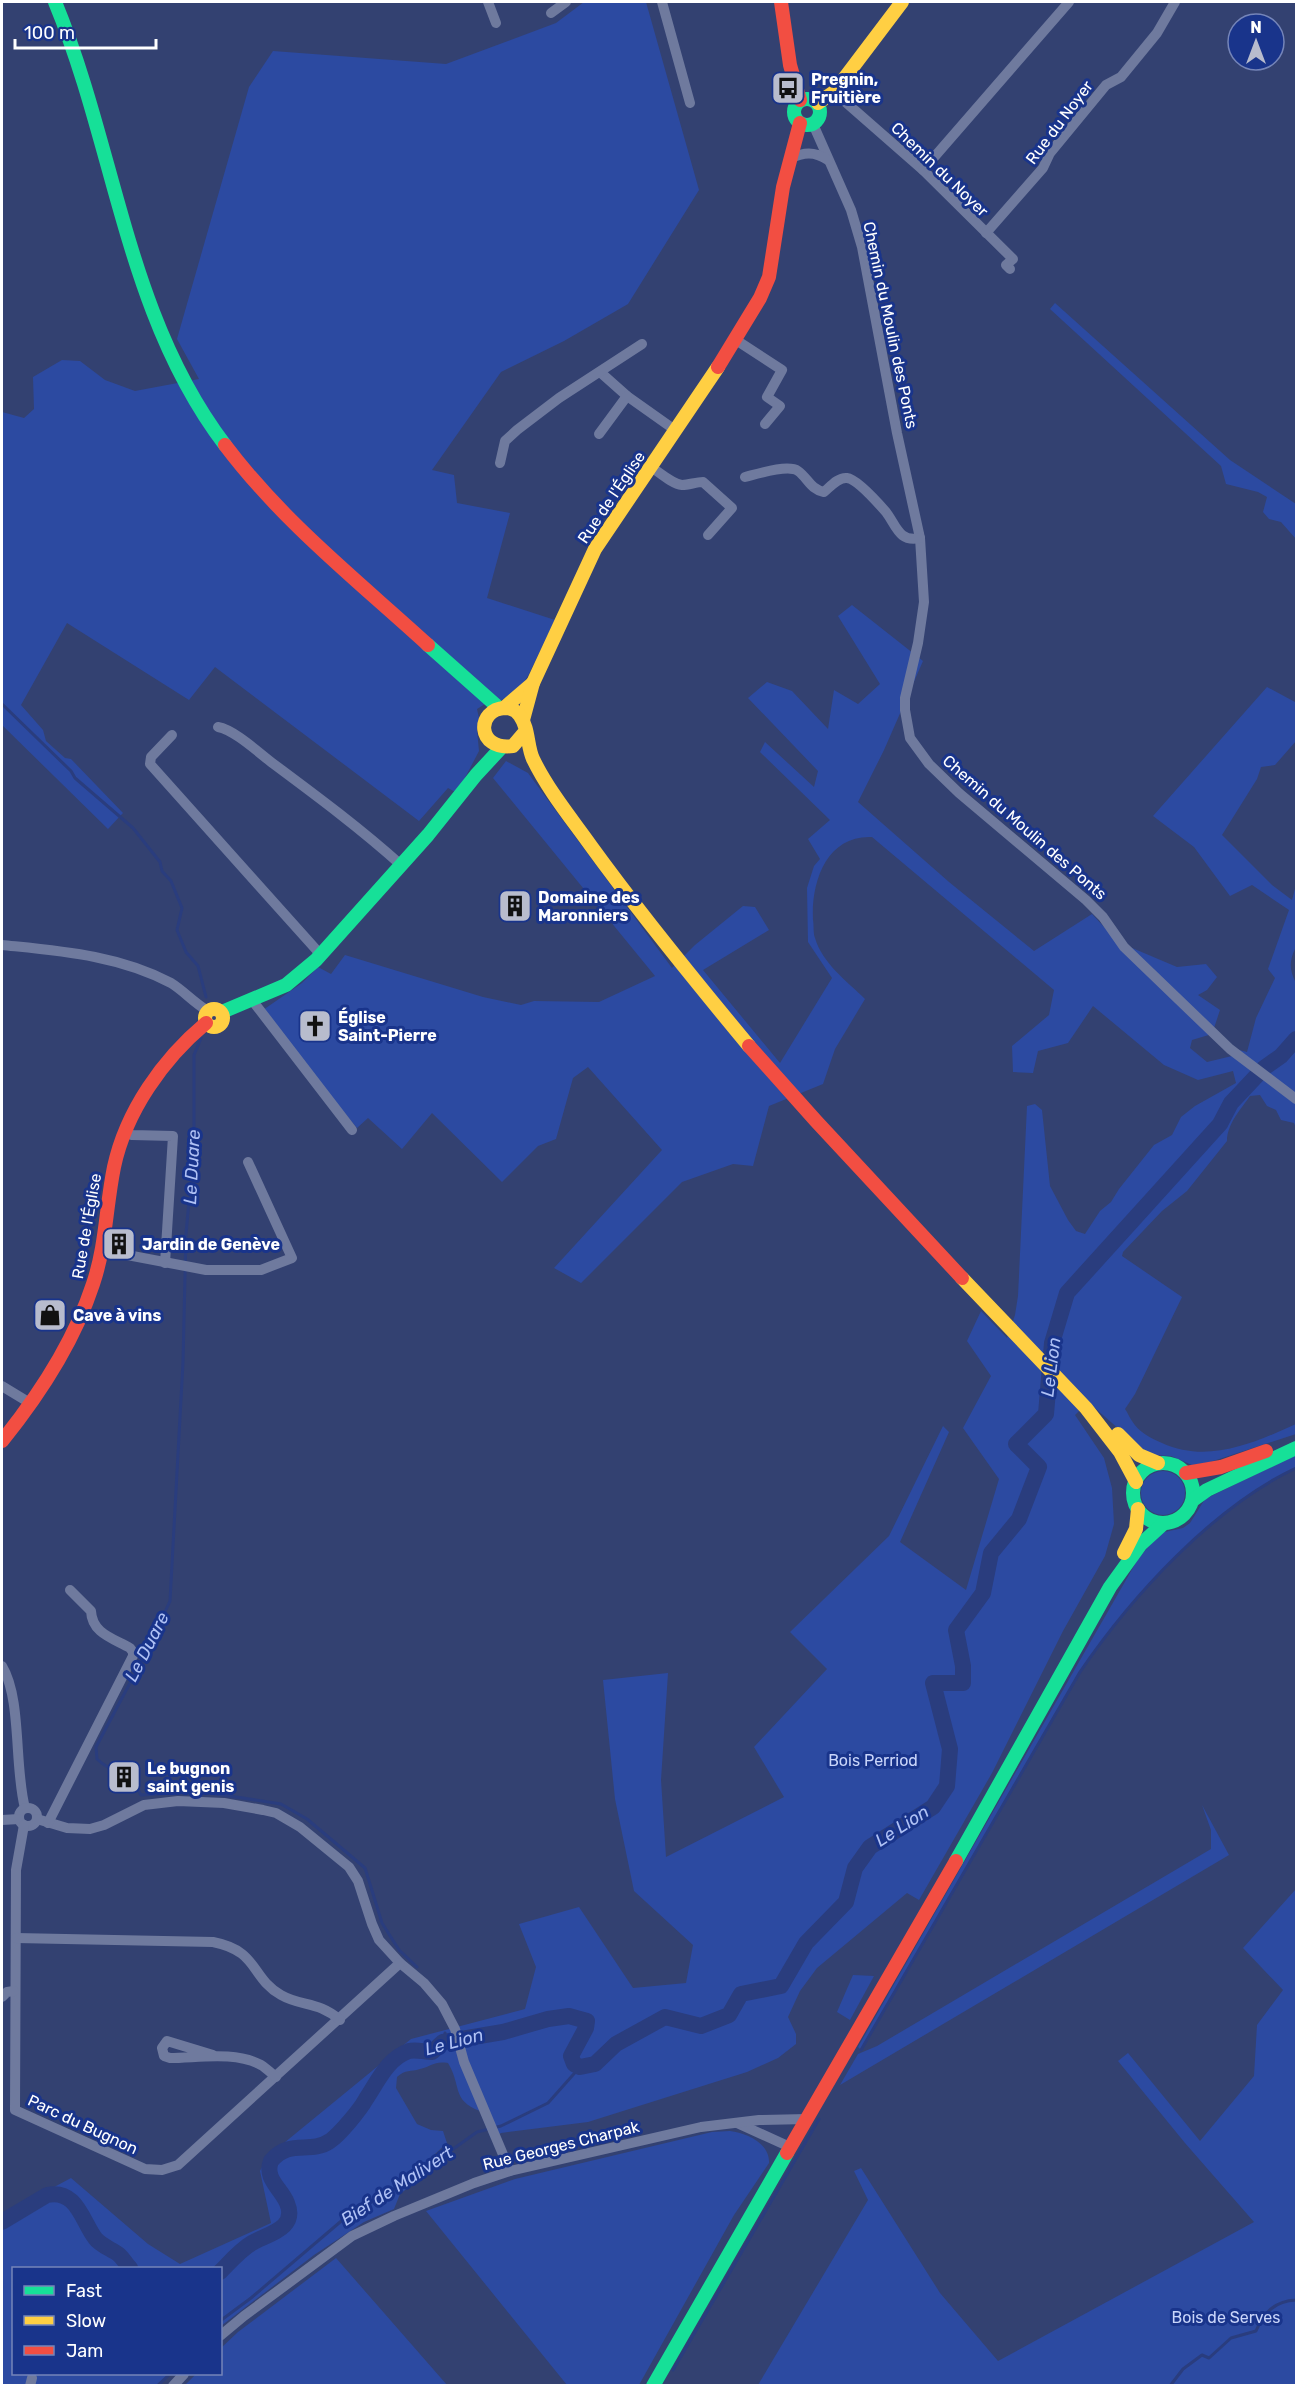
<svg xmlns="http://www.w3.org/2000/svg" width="1298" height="2387" viewBox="0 0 1298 2387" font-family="Rubik,sans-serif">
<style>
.green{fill:#2c4aa1}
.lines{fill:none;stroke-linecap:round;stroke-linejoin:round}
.stream{stroke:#2a3d7e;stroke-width:3}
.river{stroke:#2a3d7e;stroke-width:16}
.street{stroke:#6f7a9e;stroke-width:10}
.fast{stroke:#16e098;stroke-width:14}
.slow{stroke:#ffcf43;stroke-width:14}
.jam{stroke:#f24e42;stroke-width:14}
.labels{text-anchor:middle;stroke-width:6;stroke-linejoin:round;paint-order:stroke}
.poi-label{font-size:16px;font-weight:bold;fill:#fff;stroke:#19348b;text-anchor:start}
.street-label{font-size:16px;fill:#fff;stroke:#19348b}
.park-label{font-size:16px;fill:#c9d5fa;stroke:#19348b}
.water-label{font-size:18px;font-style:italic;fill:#afc1f5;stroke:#19348b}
</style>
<rect width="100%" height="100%" fill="#334171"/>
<g class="green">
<polygon points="584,2 646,2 699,190 628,304 564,341 501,372 432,470 454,475 457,503 510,513 487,598 555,620 529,674 519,690 500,701 493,699 477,709 479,718 477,730 479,751 457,793 448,788 419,821 215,667 189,700 67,623 21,705 43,730 46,741 65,758 71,759 123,813 108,829 2,725 2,412 24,418 34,409 33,377 62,360 80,361 105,380 135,391 199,379 177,339 249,87 273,51 446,64 556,23"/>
<polygon points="1055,303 1230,460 1296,504 1296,539 1281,522 1269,519 1263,512 1267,497 1258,492 1226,484 1221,466 1050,309"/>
<path d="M852 605 923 661 884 750 858 802 949 882 1034 951 1092 914 1118 942 1177 967 1206 964 1217 977 1207 990 1198 995 1220 1010 1212 1034 1192 1040 1190 1048 1207 1062 1232 1056 1235 1049 1247 1052 1256 1018 1275 978 1268 969 1289 910 1252 885 1230 896 1194 847 1153 816 1267 687 1295 702 1296 699V741L1275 765 1261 767 1257 779 1222 835 1272 885 1292 900 1296 885V947C1289 960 1289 970 1296 983V1128L1294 1123 1281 1120 1276 1110 1267 1106 1260 1095 1250 1096C1241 1109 1227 1124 1227 1141L1187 1191 1162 1211 1123 1252 1122 1256 1182 1297 1135 1394 1125 1409C1128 1413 1129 1417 1132 1421 1139 1432 1150 1438 1162 1443 1208 1464 1254 1443 1296 1424V1434L1210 1462 1192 1465 1171 1456 1153 1455 1144 1451 1088 1402 1075 1415 1104 1458 1112 1488 1114 1524 1105 1556 1063 1631 992 1773 919 1900 907 1893 817 1968 800 1991 788 2017 796 2034V2044L778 2058 747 2072 588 2122 501 2133 491 2139 480 2111C451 2100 462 2086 448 2063 433 2061 433 2066 420 2069 410 2072 406 2069 397 2077L396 2088 417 2124 431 2130 443 2131 447 2143 435 2154 427 2173 400 2194 394 2209 364 2222 314 2255 221 2326 220 2268H14V2374H171L160 2385 2 2386V2215L71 2178 148 2244 180 2264 271 2223 260 2171 266 2159 273 2152 411 2039 525 2009 536 1967 519 1924 579 1907 633 1988 686 1983 693 1945 634 1891 615 1799 603 1680 668 1673 661 1780 666 1857 784 1797 754 1747 827 1669 790 1632 889 1536 943 1426 949 1432 900 1542 966 1590 999 1479 963 1428 991 1376 967 1341 981 1311 1007 1338 1015 1315 1018 1296 1027 1106 1035 1104 1042 1110 1050 1186 1068 1220 1076 1231 1085 1234 1100 1211 1111 1202 1119 1189 1154 1145 1172 1135 1181 1117 1195 1106 1236 1083 1233 1071 1198 1080 1164 1065 1093 1006 1068 1043 1038 1051 1033 1073 1013 1072 1012 1046 1049 1015 1054 990 872 837C827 835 811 881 813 920 814 925 813 933 815 938 822 963 847 981 865 999L835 1049 823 1084 769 1106 753 1166 733 1164 682 1182 581 1283 554 1268 662 1150 588 1067 573 1078 556 1139 538 1146 502 1182 432 1113 402 1149 368 1118 357 1128 279 1034 263 1010 302 983 318 967 331 974 345 955 483 997 521 1005 534 1001 599 1002 655 976 493 778 506 761 528 773 672 968 695 945 743 906 755 907 769 930 703 970 780 1063 832 978 808 942 807 888 814 866 820 859 808 839 830 820 760 752 765 742 814 787 818 771 748 698 767 682 792 691 828 729 834 690 858 704 880 684 838 616Z"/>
<path d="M1296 1455V1468C1213 1507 1131 1597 1080 1672L861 2050 858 2047 1138 1559 1160 1533 1183 1528 1190 1523 1205 1499Z"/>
<circle cx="1163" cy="1493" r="22"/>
<polygon points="1202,1805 1229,1855 840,2085 858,2054 877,2046 1211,1849 1211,1830"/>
<polygon points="1296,1889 1296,2385 758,2385 868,2200 854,2171 861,2168 940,2293 998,2361 1254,2222 1185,2143 1118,2061 1128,2053 1200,2141 1254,2076 1257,2025 1283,1990 1243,1948"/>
<polygon points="853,1975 874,1976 850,2020 837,2012"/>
<path d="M730 2131C746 2133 770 2143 769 2163L734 2215 639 2385H567L426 2211 515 2179 712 2132Z"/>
<polygon points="336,2258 447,2385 185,2385 196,2374 220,2374 221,2348 238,2332"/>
</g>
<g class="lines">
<g class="stream">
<polyline points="2,704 71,771 75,778 133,828 160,862 162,871 171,881 182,908 177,930 186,952 198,966 206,997"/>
<path d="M201 1038 194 1055V1186L189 1201 186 1234 183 1362 170 1601 149 1647 96 1747 97 1759C117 1778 125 1765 141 1795L174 1793 184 1789 281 1804 307 1819 365 1868 382 1923 399 1950 417 1967"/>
<polyline points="443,2042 445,2033"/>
<path d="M861 2050 1080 1672C1131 1597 1213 1507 1296 1468"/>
<polyline points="220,2321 251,2298 346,2217 411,2179 477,2132 501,2126 548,2103 580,2067"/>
<polyline points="673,2370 819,2119"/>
<polyline points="157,2386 170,2374"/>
<path d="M1170 2386 1183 2369 1202 2355 1209 2358 1231 2338 1256 2331C1264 2312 1275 2301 1296 2300"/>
</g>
<g class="river">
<path d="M2 2222 47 2195C77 2189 82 2221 95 2238 100 2245 111 2249 118 2254 123 2258 126 2264 130 2268"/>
<path d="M220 2272C230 2262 240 2250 252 2243 267 2234 298 2229 287 2203 281 2188 264 2179 271 2161 291 2138 309 2155 330 2141 340 2134 360 2110 366 2099 378 2081 388 2058 409 2051 416 2049 424 2052 432 2052L443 2042 503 2032 548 2019 569 2016 587 2021 586 2028 571 2056 574 2064 580 2067 595 2064 616 2044 665 2017 701 2026 729 2015 741 1994 781 1986 806 1943 846 1902 855 1868 870 1847 933 1807 947 1786 950 1749 933 1683H963V1666L956 1630 983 1593 991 1553 1019 1519 1039 1467 1016 1444 1046 1414 1052 1343 1067 1293 1220 1124 1231 1103 1264 1068 1281 1056 1296 1039"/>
</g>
<g class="street">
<polyline points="488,2 496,23"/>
<polyline points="662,2 690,103"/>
<polyline points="551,13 566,2"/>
<polyline points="834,92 923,170 1013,259 1006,265 1010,269"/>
<polyline points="813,124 851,210 862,247 897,433 920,538 924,602 918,643 905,698 905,710 910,738 929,764 959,793 1086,900 1103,917 1124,947 1230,1049 1296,1099"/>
<path d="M789 159C804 152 814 151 828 160"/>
<polyline points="923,170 1069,2"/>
<polyline points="986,233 1043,168 1050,153 1106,85 1121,77 1157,33 1175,2"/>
<polyline points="736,340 782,370 767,397 780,406 765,424"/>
<polyline points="600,372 627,396 675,430"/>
<polyline points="599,434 627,396"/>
<polyline points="500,463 505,441 517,430 559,398 642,344"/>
<path d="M651 467C659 472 672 484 682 485 689 485 696 482 703 482L732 508 708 535"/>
<path d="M745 477C757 474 788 464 798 471 808 478 810 489 824 492 830 487 838 477 847 478 857 479 879 504 886 512 896 525 899 543 920 538"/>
<path d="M218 727C235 730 260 754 275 765 318 797 361 829 401 865"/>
<polyline points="172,735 151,757 150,764 321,955"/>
<path d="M2 945C60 951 118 955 171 983 184 991 194 1003 208 1011"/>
<polyline points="252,1000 352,1130"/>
<polyline points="124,1132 132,1135 173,1136 165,1263"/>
<polyline points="101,1250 206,1270 261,1270 292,1258 248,1162"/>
<polyline points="2,1386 30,1403"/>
<path d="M2 1666C22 1699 14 1767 25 1808"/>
<circle cx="28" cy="1817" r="9"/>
<polyline points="37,1819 67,1828 90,1829 104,1825 144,1805 178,1801 224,1803 263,1810 276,1813 300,1827 349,1867 358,1881 372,1924 379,1940 400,1963 424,1983 442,2004 455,2029 464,2062 510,2171"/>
<polyline points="2,1820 19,1819"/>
<path d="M48 1823 133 1656V1652L130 1648C112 1638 92 1633 91 1611L70 1590"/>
<polyline points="24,1825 16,1870 15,2110 145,2169 162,2170 178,2165 400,1963"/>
<path d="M16 1938 213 1942C259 1951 250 1977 281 1995 302 2007 318 2001 340 2020"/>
<polyline points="2,1997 7,1992 14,1991"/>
<path d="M213 2055 167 2041 162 2048 164 2056 170 2058C198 2058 235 2051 261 2065 266 2068 271 2073 276 2077"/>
<polyline points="737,2123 790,2147"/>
<polyline points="220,2336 244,2316 352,2236 394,2216 474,2183 510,2171 701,2127 759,2120 807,2119"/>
<polyline points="30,2386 32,2378"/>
<polyline points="173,2386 184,2374"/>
</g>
<g class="fast">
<path d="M55 2C116 149 126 315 225 445"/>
<circle cx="807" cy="112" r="13"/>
<polyline points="428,645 499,708"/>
<polyline points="222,1012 286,985 316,960 428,835 476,775 501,748"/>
<circle cx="1163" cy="1493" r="30"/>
<polyline points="1193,1500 1207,1490 1296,1448"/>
<polyline points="956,1861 1110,1587 1141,1544 1164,1523"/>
<polyline points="653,2386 787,2153"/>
</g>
<g class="slow">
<polyline points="818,103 834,92 902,2"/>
<polyline points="504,708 533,683"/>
<polyline points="523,720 533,683 595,549 718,367"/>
<path d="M524 733 513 746C476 751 476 709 505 708 511 708 517 711 520 716 529 728 527 746 533 759 548 790 571 818 591 846 641 915 695 981 749 1046"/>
<circle cx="214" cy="1018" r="9"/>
<polyline points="962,1278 1086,1408 1120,1452 1136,1482"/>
<polyline points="1118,1434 1139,1455 1158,1463"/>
<polyline points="1124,1553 1136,1529 1138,1509"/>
</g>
<g class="jam">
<polyline points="781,2 790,65 800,100"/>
<polyline points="718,367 760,298 769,277 783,187 800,123"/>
<path d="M225 445C283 522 358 581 428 645"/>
<polyline points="749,1046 816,1121 962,1278"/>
<path d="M2 1441C40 1394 74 1342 93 1284 106 1246 106 1206 114 1167 126 1111 163 1059 206 1023"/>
<polyline points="1186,1473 1221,1467 1266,1451"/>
<polyline points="787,2153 956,1861"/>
</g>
</g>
<defs>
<symbol id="bus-square" viewBox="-11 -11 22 22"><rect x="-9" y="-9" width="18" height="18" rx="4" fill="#b8bccd" stroke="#19348b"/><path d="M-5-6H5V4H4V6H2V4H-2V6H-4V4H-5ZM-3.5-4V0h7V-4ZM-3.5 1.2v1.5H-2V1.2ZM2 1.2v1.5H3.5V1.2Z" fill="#111"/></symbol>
<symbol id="building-square" viewBox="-11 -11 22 22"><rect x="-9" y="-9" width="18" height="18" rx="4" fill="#b8bccd" stroke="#19348b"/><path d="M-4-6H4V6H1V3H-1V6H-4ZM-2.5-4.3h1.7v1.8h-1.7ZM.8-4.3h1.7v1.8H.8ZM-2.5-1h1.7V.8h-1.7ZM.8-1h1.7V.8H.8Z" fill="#111"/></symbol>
<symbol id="church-square" viewBox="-11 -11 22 22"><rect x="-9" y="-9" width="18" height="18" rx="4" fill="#b8bccd" stroke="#19348b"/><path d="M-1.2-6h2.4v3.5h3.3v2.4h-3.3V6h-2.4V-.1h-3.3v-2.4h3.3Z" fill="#111"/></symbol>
<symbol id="shop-square" viewBox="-11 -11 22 22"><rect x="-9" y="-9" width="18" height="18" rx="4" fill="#b8bccd" stroke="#19348b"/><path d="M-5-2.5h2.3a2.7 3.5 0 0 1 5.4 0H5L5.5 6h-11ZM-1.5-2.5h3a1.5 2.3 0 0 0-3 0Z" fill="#111"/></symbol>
</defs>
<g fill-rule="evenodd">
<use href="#bus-square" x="769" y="69" width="38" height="38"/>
<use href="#building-square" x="496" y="887" width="38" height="38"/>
<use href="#church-square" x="296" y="1007" width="38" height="38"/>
<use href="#building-square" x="100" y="1225" width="38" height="38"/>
<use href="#shop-square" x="31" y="1296" width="38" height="38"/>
<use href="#building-square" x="105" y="1758" width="38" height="38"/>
</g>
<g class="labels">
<g class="poi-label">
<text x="811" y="85">Pregnin,<tspan x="811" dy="18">Fruitière</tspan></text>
<text x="538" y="903">Domaine des<tspan x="538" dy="18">Maronniers</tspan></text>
<text x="338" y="1023">Église<tspan x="338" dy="18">Saint-Pierre</tspan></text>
<text x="142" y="1250">Jardin de Genève</text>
<text x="73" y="1321">Cave à vins</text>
<text x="147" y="1774">Le bugnon<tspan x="147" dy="18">saint genis</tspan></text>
</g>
<g class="street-label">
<text transform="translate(1059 122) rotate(-53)" y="6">Rue du Noyer</text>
<text transform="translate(940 169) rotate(44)" y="6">Chemin du Noyer</text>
<text transform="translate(891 325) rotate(78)" y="6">Chemin du Moulin des Ponts</text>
<text transform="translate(611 497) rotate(-56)" y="6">Rue de l'Église</text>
<text transform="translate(1025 827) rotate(41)" y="6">Chemin du Moulin des Ponts</text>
<text transform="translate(86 1226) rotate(-80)" y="6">Rue de l'Église</text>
<text transform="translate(83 2124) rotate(25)" y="6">Parc du Bugnon</text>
<text transform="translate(561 2145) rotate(-14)" y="6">Rue Georges Charpak</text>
</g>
<g class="park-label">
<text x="873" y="1766">Bois Perriod</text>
<text x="1226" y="2323">Bois de Serves</text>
</g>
<g class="water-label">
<text transform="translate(192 1167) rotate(-87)" y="6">Le Duare</text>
<text transform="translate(1051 1367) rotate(-83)" y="6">Le Lion</text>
<text transform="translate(147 1647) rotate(-63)" y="6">Le Duare</text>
<text transform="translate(902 1826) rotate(-33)" y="6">Le Lion</text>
<text transform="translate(454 2042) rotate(-15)" y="6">Le Lion</text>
<text transform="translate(397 2186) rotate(-33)" y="6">Bief de Malivert</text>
</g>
</g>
<rect width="1298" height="2387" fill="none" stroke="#ffffff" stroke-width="6"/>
<rect x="12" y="2267" width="210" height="108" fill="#19348b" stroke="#7585b9" stroke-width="1.5"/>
<rect x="24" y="2286" width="30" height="9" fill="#16e098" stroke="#7585b9" stroke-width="1.5"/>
<text x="66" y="2297" font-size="18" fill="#ffffff">Fast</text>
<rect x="24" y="2316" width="30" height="9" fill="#ffcf43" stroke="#7585b9" stroke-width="1.5"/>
<text x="66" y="2327" font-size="18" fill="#ffffff">Slow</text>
<rect x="24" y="2346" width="30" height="9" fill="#f24e42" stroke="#7585b9" stroke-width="1.5"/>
<text x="66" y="2357" font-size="18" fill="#ffffff">Jam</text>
<g transform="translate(1256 42)"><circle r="28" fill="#19348b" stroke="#7585b9" stroke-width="1.5"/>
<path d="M0-4.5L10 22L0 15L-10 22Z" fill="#b8bccd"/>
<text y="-9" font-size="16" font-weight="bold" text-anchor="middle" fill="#ffffff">N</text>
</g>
<path d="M15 39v9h141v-9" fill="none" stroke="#ffffff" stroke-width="3"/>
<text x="24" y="39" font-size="18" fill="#ffffff" stroke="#19348b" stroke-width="4.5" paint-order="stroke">100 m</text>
</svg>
